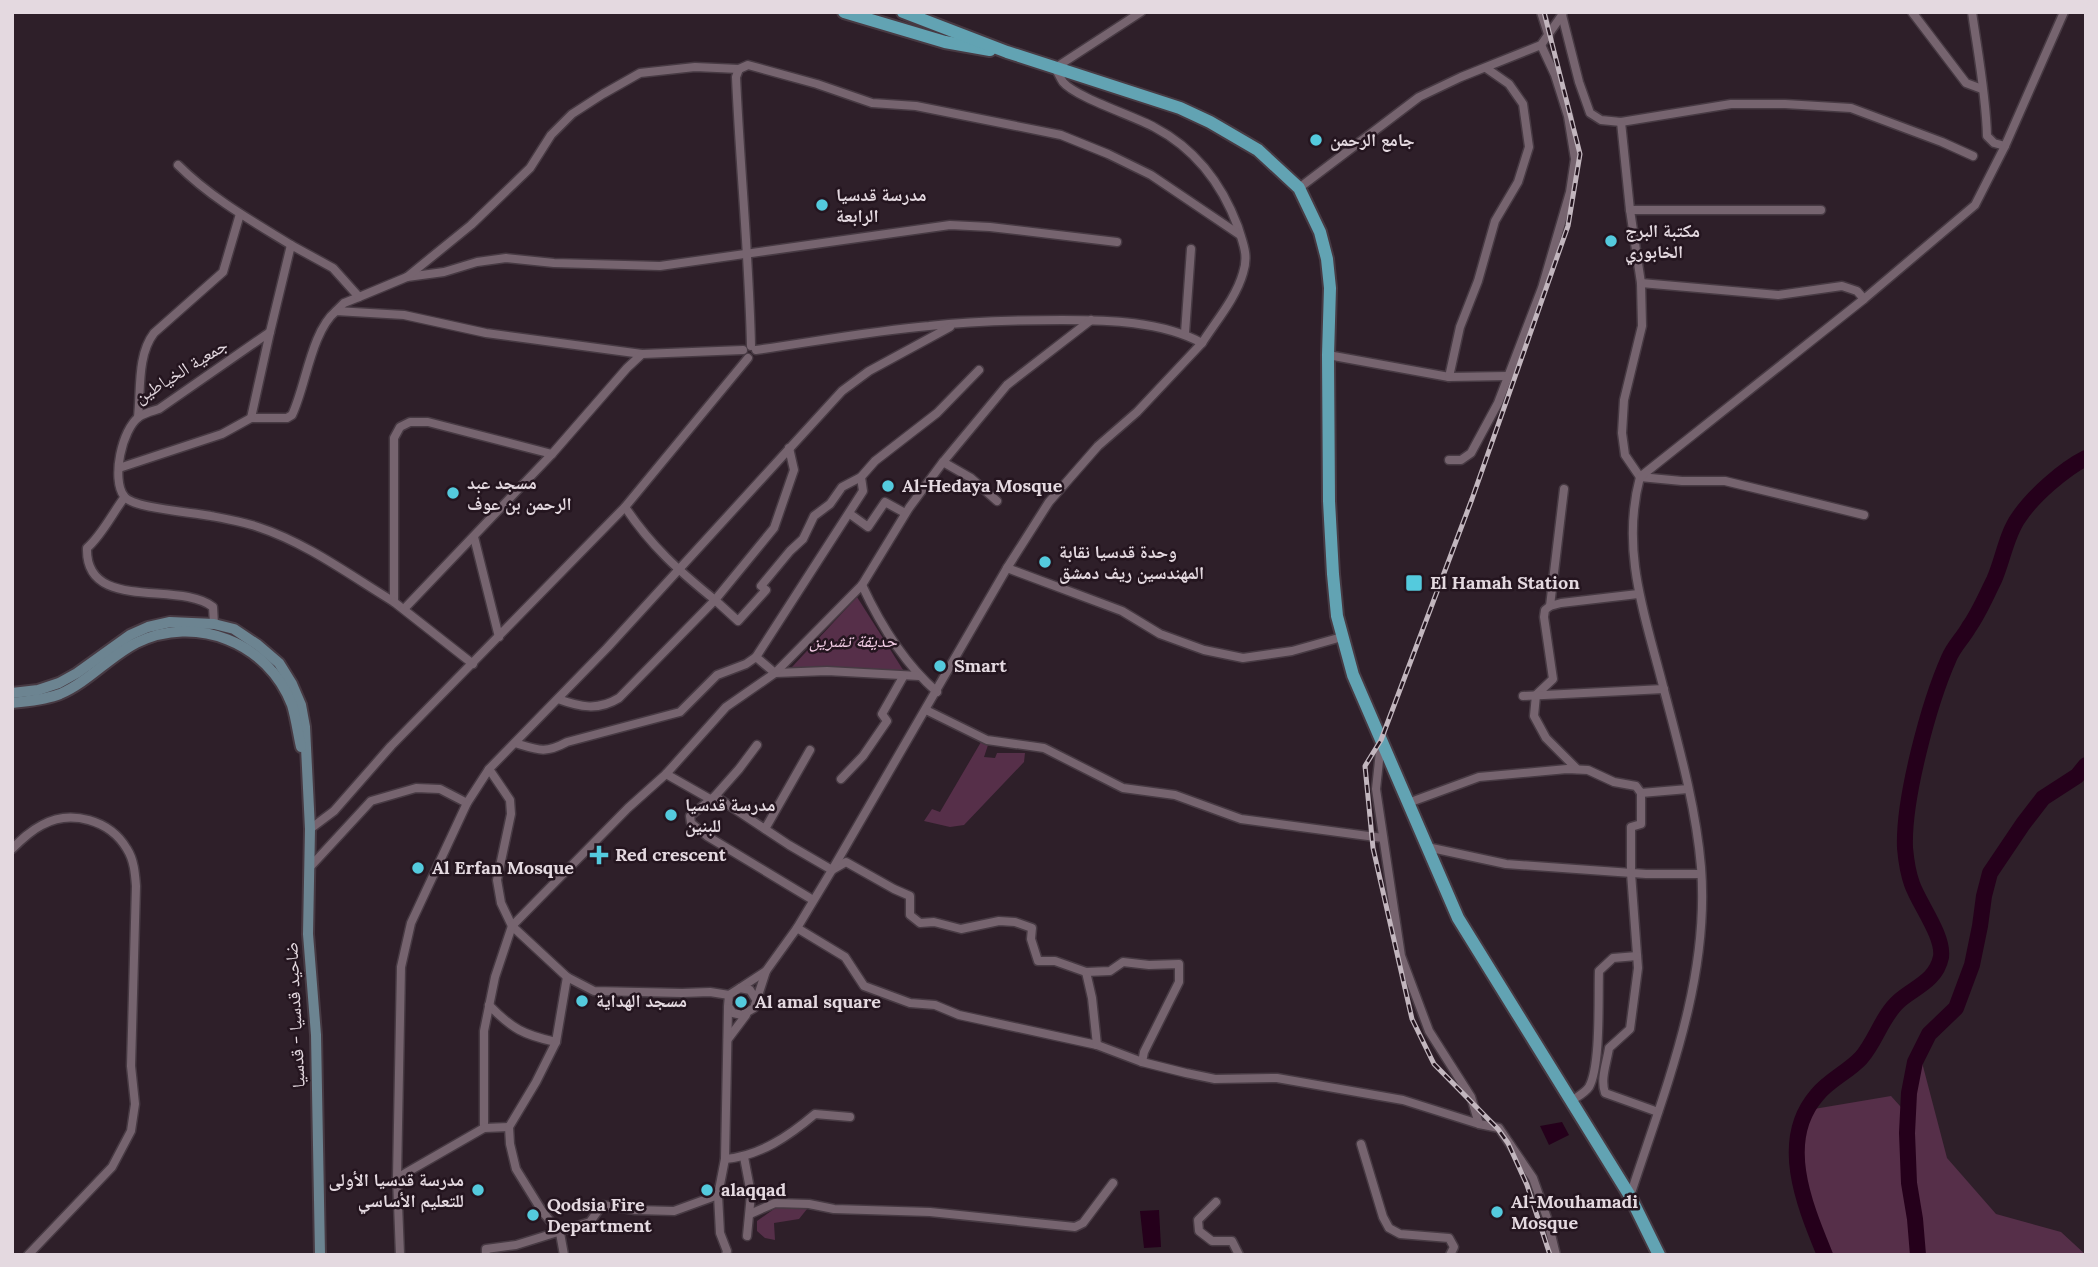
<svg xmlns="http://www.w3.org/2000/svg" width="2098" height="1267" viewBox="0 0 2098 1267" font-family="Lora,'Noto Naskh Arabic',serif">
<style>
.green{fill:#562f49}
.water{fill:#25001b}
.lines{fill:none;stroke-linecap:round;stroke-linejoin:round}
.river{stroke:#25001b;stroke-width:16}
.street-casing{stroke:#473a43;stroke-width:11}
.secondary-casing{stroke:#473a43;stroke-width:14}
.primary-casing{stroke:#473a43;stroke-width:16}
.street{stroke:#76646f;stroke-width:8}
.secondary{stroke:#6c8491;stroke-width:10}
.primary{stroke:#62a3b3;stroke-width:12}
.rail-casing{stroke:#c2b6be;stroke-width:5}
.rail{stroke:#24151f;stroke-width:2.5;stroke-dasharray:8;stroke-linecap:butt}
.poi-dot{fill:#54cadd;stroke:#24151f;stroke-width:2.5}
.labels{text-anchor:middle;stroke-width:5;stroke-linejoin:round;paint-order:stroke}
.poi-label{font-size:18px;font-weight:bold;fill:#e4d9e0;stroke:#24151f;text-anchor:start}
.street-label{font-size:18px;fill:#e4d9e0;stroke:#24151f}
.park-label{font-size:18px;font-style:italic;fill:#f3cde5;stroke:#24151f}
</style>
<rect width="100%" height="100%" fill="#2e1f29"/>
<g class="green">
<polygon points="857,597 905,673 792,667"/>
<polygon points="981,742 988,745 984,757 995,758 997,753 1025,753 1024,762 964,825 950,827 924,821 932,809 940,812"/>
<polygon points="1919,1051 1947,1158 1996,1214 2061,1232 2086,1255 1920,1255 1918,1244 1918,1255 1826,1255 1798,1178 1797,1143 1808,1110 1891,1096 1909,1116"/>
<polygon points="781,1204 807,1209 799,1219 774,1223 775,1240 765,1238 757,1231 757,1221"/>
</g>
<g class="water">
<polygon points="1562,1122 1569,1135 1549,1145 1540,1126"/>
<polygon points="1159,1210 1161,1247 1144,1248 1140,1211"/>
</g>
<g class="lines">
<g class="river">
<path d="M1825 1255C1805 1206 1777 1141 1817 1095 1829 1080 1848 1072 1861 1058 1876 1041 1882 1016 1899 1001 1915 987 1936 981 1941 957 1944 936 1919 904 1912 884 1908 873 1906 859 1905 848 1903 799 1929 703 1949 658 1954 646 1963 638 1969 627 1979 613 1986 596 1994 580 2003 560 2006 535 2019 517 2033 496 2064 469 2086 458"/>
<polyline points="1918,1255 1915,1219 1909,1183 1907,1133 1909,1093 1915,1062 1929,1034 1956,1008 1972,965 1980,926 1984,896 1990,873 2023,824 2043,798 2077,776 2086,765"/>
</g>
<defs>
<g id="street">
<path d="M1141 12 1055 68C1058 72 1060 78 1063 82 1075 97 1134 116 1154 127 1196 149 1222 184 1238 227 1243 244 1249 255 1243 273 1236 298 1216 321 1202 343"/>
<polyline points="1541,12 1549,37"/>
<polyline points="1563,12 1562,15 1579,82 1590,113 1601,120 1621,122 1731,104 1785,104 1851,108 1942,142 1973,156"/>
<polyline points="1912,12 1966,83 1982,89"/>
<path d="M1972 12C1978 54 1986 95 1987 136L1994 143 2005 146"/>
<polyline points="1621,122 1630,210 1641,283 1642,326 1624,400 1622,433 1625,455 1640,477 1682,481 1725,481 1864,515"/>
<path d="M178 165C211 198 252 221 291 245"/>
<polyline points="1299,188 1419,97 1461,77 1541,45 1562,15"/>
<polyline points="1630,210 1821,210"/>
<polyline points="407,277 444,272 477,262 506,258 554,263 660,266 950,225 990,227 1117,242"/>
<polyline points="1641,283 1778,295 1842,286 1857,291 1864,299"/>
<polyline points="336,311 344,303 359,297 407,277 471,225 530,168 551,135 572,114 603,94 640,73 695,67 739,69"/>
<polyline points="270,332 291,245 333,268 359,297"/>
<polyline points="1185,333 1191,249"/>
<path d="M751 346C749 256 740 167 736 77L739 69 748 65 817 84 872 103 916 106 1061 135 1108 154 1151 175 1240 235"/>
<polyline points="1328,355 1449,377 1460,327 1478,281 1495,221 1518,182 1529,147 1523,104 1509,84 1486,68"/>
<polyline points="1449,377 1507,376"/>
<path d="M138 417C141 390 137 355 154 333L223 272 240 214"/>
<path d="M552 454 428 422H410L400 427 394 438V602C351 576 307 543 258 527 244 522 227 519 211 516 193 512 133 509 124 496 111 479 122 429 139 417 144 413 153 411 159 409L270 332 251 418H287L292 415C306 386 311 332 336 311L404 315 486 333 642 354"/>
<polyline points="1449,460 1461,460 1471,453 1498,403 1542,288 1570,192 1575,159 1568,116 1555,75 1541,45"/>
<polyline points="943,462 971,478 997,501"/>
<polyline points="119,468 222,434 251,418"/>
<polyline points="1564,489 1550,606 1561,603 1638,594"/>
<path d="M124 498C112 514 102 535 87 548 85 613 179 580 213 607L214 624"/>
<path d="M625 507C651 546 679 571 715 600L774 528 794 470 789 448"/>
<polyline points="850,514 868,527 885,502 905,513"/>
<polyline points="474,537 499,637"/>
<polyline points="1007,568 1122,611 1160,634 1204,650 1243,658 1292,651 1342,637"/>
<path d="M862 585C880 624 905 664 937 692"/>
<polyline points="394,602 473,664"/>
<polyline points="1550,606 1545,610 1544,617 1553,679 1536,695 1534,716 1546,738 1577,769"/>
<polyline points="404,609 552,454 627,368 642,354 743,350"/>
<polyline points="756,657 863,491 861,477 875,461 937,413 979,370"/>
<polyline points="1523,696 1664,689"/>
<path d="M558 699C580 707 598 711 619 698L715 600 738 621 766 590 761 586 790 551 803 539 814 516 830 504 842 487 861 477"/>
<polyline points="926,710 987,740 1044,748 1123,788 1175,795 1241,819 1383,838"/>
<polyline points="1381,742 1376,789 1401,956 1429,1031 1471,1097 1479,1124 1499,1128 1533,1178 1547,1218 1556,1255"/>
<path d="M515 743C538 750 545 754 567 742L680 712 717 675 746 664 756 657 775 673 827 671 919 676"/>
<polyline points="757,745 739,769 715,796 789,845 832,870 846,862 894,889 910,896 910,915 920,923 934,922 961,929 999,921 1015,922 1032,928 1031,939 1038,961 1055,961 1086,972 1110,971 1123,962 1149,965 1179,964 1179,982 1144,1052 1142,1062"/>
<polyline points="489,769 510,800 511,814 497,880 501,903 512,926 567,977 594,991 682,993 710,992 729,995"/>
<polyline points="666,774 710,799"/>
<polyline points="841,779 863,756 887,721 882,714 903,677"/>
<path d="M1641 793V824L1631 827V873L1638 968 1630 1029 1609 1048C1607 1062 1600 1079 1605 1093L1658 1112"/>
<polyline points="715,796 690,816 691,823 707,836 813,900"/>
<polyline points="1408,803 1479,777 1567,769 1588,770 1614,782 1636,786 1641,793 1688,789"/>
<polyline points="310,829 334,811 391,746 625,507 748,358"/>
<polyline points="765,829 810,750"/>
<polyline points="1427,847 1506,864 1646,874 1701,874"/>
<path d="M12 849C21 840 30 831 42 825 71 809 110 820 127 849 134 860 135 873 136 886L131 1066 135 1104 131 1131 112 1167 28 1255"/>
<polyline points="310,867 371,801 416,788 440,789 467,803"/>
<polyline points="797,928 845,957 864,986 910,1003 935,1005 959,1015 1097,1045 1142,1062 1186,1073 1215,1079 1277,1078 1403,1100 1479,1124"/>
<polyline points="1086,972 1092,998 1097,1045"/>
<polyline points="740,988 766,971"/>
<path d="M755 998 750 990 740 988 729 995 728 1006 733 1013 742 1015 754 1008 766 971 797 928 832 870 1007 568 1049 502 1098 446 1137 412 1202 343C1161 321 1108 320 1062 320 1018 320 973 321 929 326 871 331 813 342 756 350"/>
<path d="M489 1005C512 1029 524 1035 556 1042"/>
<polyline points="728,1039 746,1015"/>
<path d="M1571 1101C1577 1097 1585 1093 1589 1087 1601 1065 1598 998 1599 971L1613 958 1637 956"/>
<polyline points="484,1128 484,1031 495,977 512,926 628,808 666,774 726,707 775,673 862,585 909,508 943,462 1007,385 1091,320"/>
<polyline points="1361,1144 1383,1217 1389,1228 1400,1234 1449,1238 1454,1247 1450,1255"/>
<polyline points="744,1157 751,1194 747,1236"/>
<path d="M725 1159C760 1156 789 1136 815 1114L850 1117"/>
<polyline points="397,1178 484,1128 509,1127"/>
<path d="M1630 1196C1665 1089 1710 981 1701 867 1696 807 1679 747 1664 690 1646 618 1620 552 1640 477L1864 299 1975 205 2005 146 2064 12"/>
<polyline points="1216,1202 1198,1220 1199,1231 1212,1241 1232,1241 1239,1255"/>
<polyline points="750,1214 775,1203 809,1204 834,1209 930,1212 1075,1227 1083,1223 1113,1183"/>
<polyline points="400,1255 397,1178 401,967 411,923 467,803 489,769 607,648 842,391 869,371 950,327"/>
<polyline points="486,1255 486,1249 516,1245 590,1222 602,1205 635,1210 674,1211 718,1195"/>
<polyline points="564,1255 560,1233 542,1211 516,1169 510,1144 509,1127 536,1082 556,1042 567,977"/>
<polyline points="726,1255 727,1251 720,1233 718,1195 725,1159 728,1008"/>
</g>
<g id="secondary">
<polyline points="12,693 38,690 59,683 77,673 130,635 148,627 170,622 214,624 234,629 258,645 279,663 292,684 301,705 305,727 310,829 308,934 316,1035 320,1255"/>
<path d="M12 703C28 701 45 700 60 694 88 682 109 657 136 643 196 614 268 642 292 705 296 718 298 734 301 747"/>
</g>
<g id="primary">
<polyline points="844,12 945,42 990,50"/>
<polyline points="903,12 1007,52 1180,108 1210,122 1258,150 1299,188 1320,232 1327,259 1330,288 1328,355 1329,501 1333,574 1337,616 1353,675 1458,918 1630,1196 1659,1255"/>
</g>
</defs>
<use href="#street" class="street-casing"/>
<use href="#secondary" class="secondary-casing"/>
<use href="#primary" class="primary-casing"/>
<use href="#street" class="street"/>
<use href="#secondary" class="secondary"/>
<use href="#primary" class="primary"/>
<defs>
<polyline id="rail" points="1544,12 1580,154 1568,226 1472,499 1381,740 1365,766 1373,848 1412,1019 1434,1064 1498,1129 1508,1143 1527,1185 1550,1255"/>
</defs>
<use href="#rail" class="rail-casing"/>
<use href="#rail" class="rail"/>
</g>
<g class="poi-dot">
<circle cx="1316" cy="140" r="7"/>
<circle cx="822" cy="205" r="7"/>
<circle cx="1611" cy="241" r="7"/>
<circle cx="888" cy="486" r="7"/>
<circle cx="453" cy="493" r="7"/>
<circle cx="1045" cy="562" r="7"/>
<rect x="1405" y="574" width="18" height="18" rx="3.5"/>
<circle cx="940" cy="666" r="7"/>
<circle cx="671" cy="815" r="7"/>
<path d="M595.5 844.5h7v7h7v7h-7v7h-7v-7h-7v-7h7z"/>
<circle cx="418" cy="868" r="7"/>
<circle cx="582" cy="1001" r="7"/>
<circle cx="741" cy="1002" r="7"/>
<circle cx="478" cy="1190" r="7"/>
<circle cx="707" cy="1190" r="7"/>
<circle cx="1497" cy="1212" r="7"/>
<circle cx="533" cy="1215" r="7"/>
</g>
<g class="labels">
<g class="poi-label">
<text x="1330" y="146">جامع الرحمن</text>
<text x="836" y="201">مدرسة قدسيا<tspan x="836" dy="21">الرابعة</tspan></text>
<text x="1625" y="237">مكتبة البرج<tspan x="1625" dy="21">الخابوري</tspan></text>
<text x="467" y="489">مسجد عبد<tspan x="467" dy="21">الرحمن بن عوف</tspan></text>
<text x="902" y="492">Al-Hedaya Mosque</text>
<text x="1059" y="558">وحدة قدسيا نقابة<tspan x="1059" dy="21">المهندسين ريف دمشق</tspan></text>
<text x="1430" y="589">El Hamah Station</text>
<text x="954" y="672">Smart</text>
<text x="685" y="811">مدرسة قدسيا<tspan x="685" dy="21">للبنين</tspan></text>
<text x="615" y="861">Red crescent</text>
<text x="432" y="874">Al Erfan Mosque</text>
<text x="596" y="1007">مسجد الهداية</text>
<text x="755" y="1008">Al amal square</text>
<text x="464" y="1186" text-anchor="end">مدرسة قدسيا الأولى<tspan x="464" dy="21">للتعليم الأساسي</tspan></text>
<text x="721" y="1196">alaqqad</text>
<text x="1511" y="1208">Al-Mouhamadi<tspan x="1511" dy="21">Mosque</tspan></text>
<text x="547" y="1211">Qodsia Fire<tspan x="547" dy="21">Department</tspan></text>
</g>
<g class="street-label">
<text transform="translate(181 371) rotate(-32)" y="6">جمعية الخياطين</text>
<text transform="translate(295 1015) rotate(-93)" y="6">ضاحيد قدسيا - قدسيا</text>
</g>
<g class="park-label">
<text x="853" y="647">حديقة تشرين</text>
</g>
</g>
<rect width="2098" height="1267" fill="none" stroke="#e4d9e0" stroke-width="28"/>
</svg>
